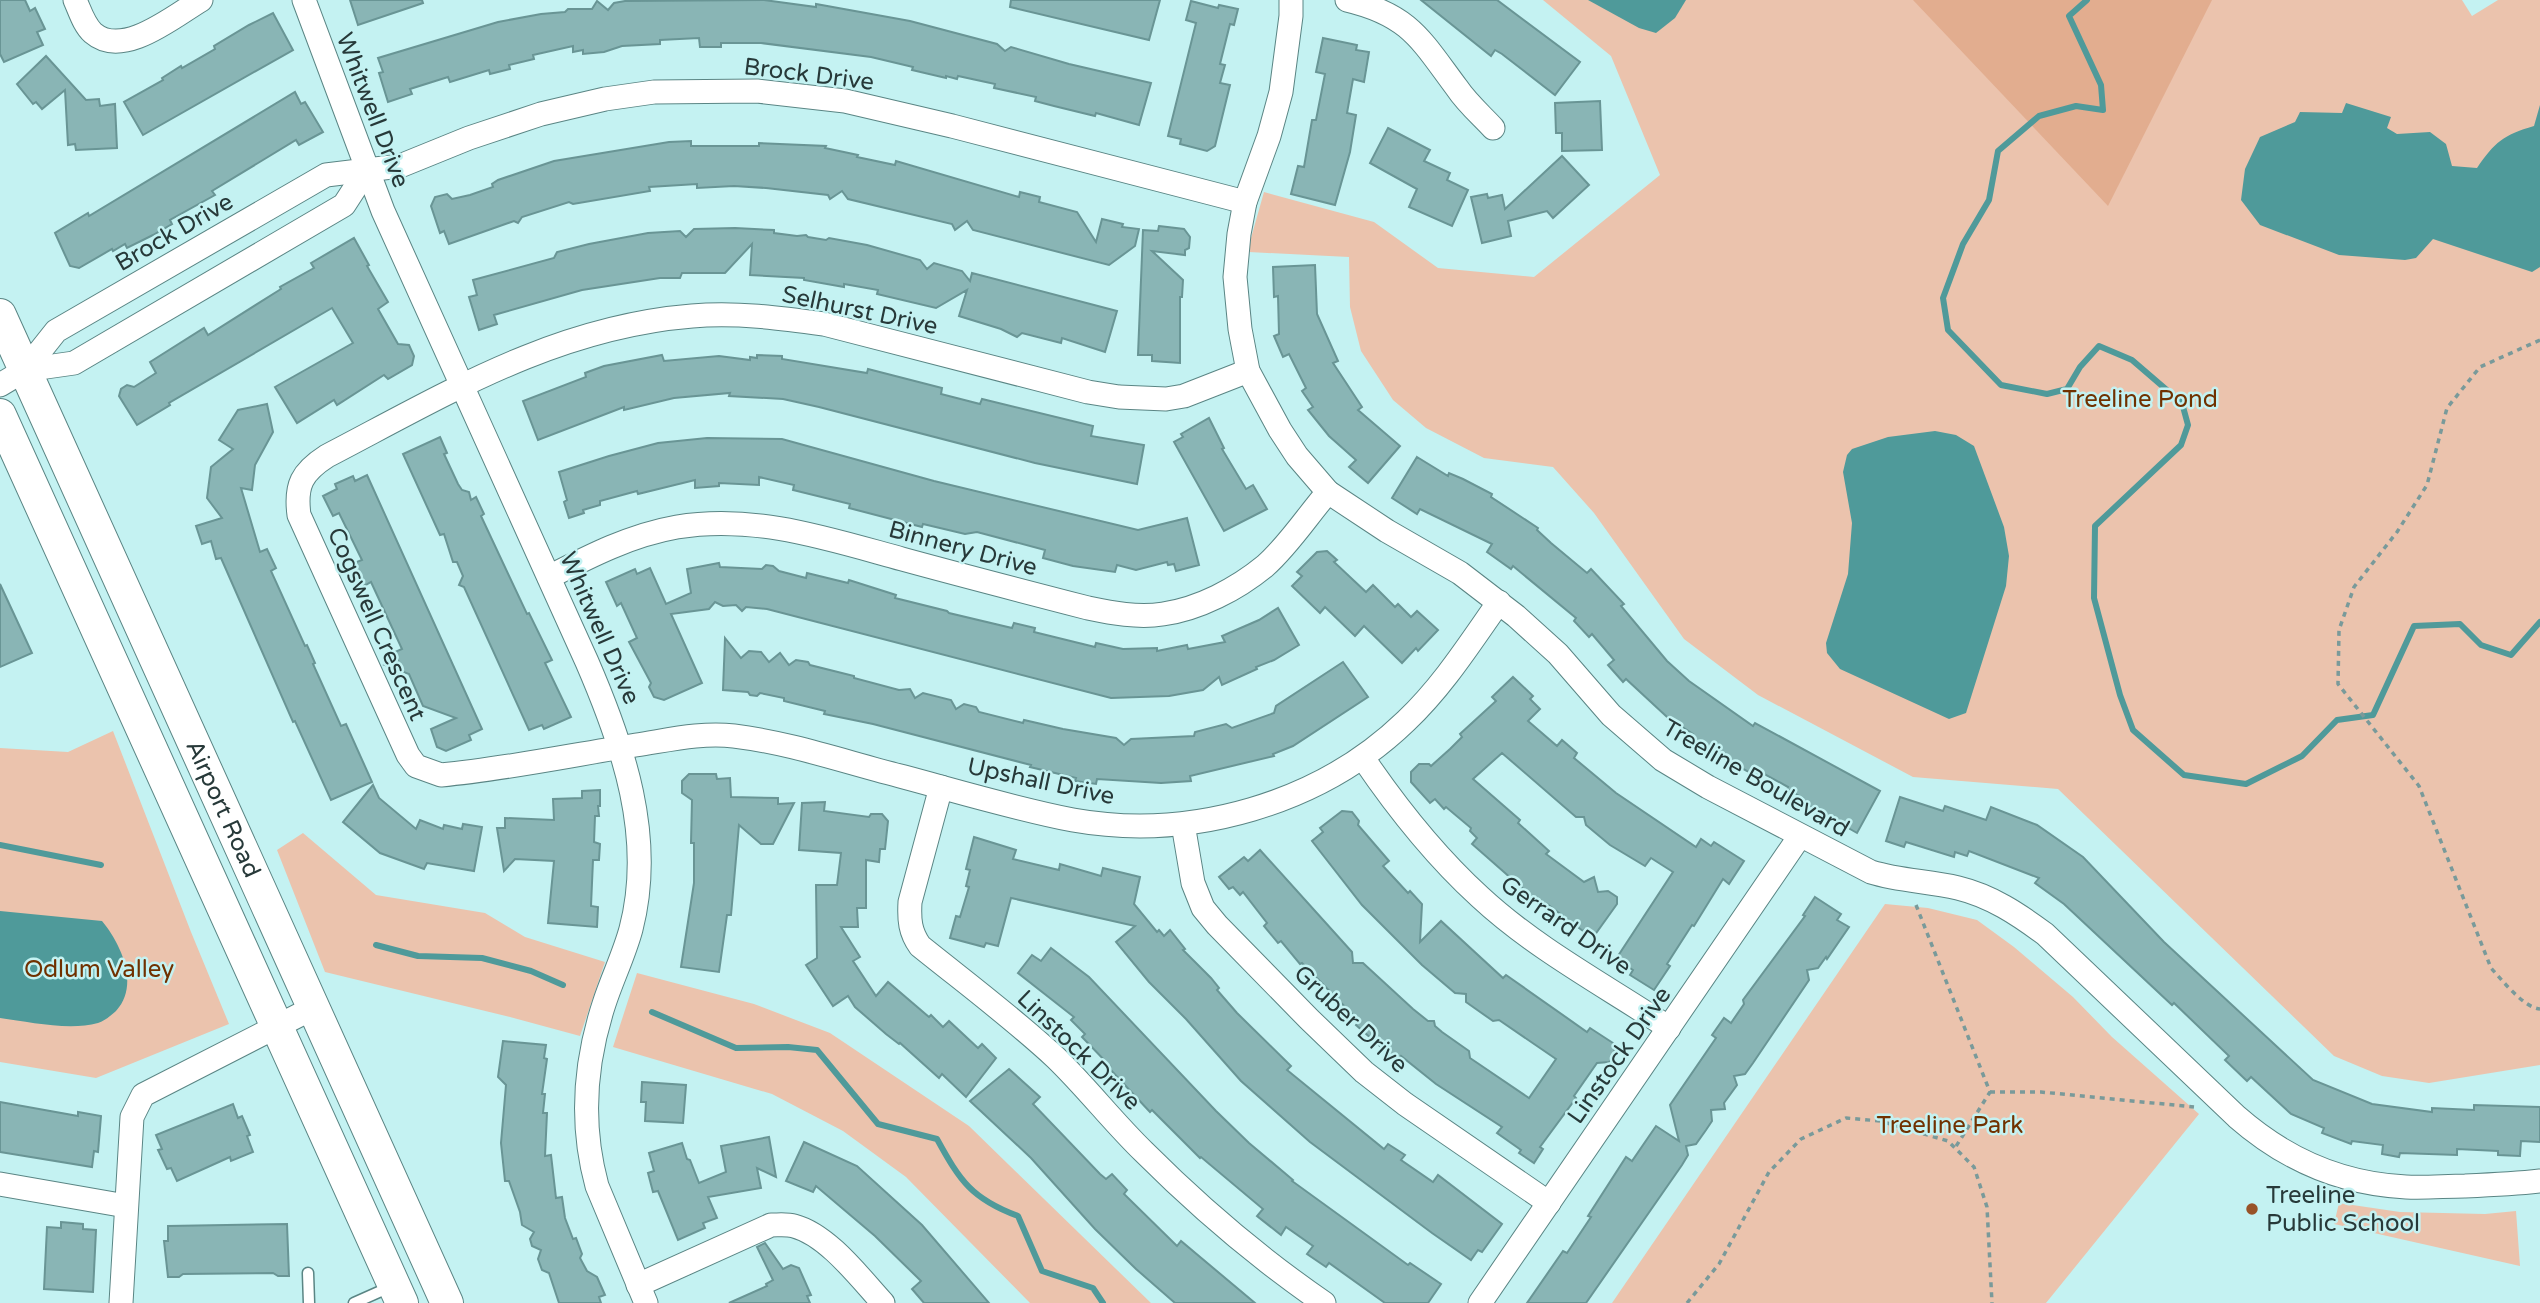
<svg xmlns="http://www.w3.org/2000/svg" width="2540" height="1303" viewBox="0 0 2540 1303" font-family="'Varela Round',sans-serif">
<style>
.green{fill:#ebc3ad}
.forest{fill:#e2ad8f}
.water{fill:#4f9a9a}
.lines{fill:none;stroke-linecap:round;stroke-linejoin:round}
.stream{stroke:#4f9a9a;stroke-width:6}
.building{fill:#89b5b5;stroke:#699595;stroke-width:2}
.service-casing{stroke:#5a8584;stroke-width:13}
.minor-casing{stroke:#5a8584;stroke-width:25}
.secondary-casing{stroke:#5a8584;stroke-width:34}
.path{stroke:#799a9a;stroke-width:3.5;stroke-dasharray:5 5;stroke-linecap:butt}
.service{stroke:#fff;stroke-width:10}
.minor{stroke:#fff;stroke-width:23}
.secondary{stroke:#fff;stroke-width:32}
.poi-dot{fill:#985328;stroke:#c4f2f2;stroke-width:2.5}
.labels{text-anchor:middle;stroke-width:5;stroke-linejoin:round;paint-order:stroke}
.street-label{font-size:24px;fill:#273939;stroke:#c4f2f2}
.park-label{font-size:24px;fill:#703100;stroke:#c4f2f2}
.poi-label{font-size:24px;fill:#273939;stroke:#c4f2f2;text-anchor:start}
</style>
<rect width="100%" height="100%" fill="#c4f2f2"/>
<g class="green">
<polygon points="1543,0 2462,0 2472,16 2498,0 2540,0 2540,1065 2429,1083 2382,1076 2334,1056 2058,789 1913,777 1758,695 1684,639 1594,513 1553,467 1484,458 1426,428 1393,400 1361,351 1350,307 1349,257 1249,252 1251,238 1264,192 1374,222 1438,268 1534,277 1660,175 1611,56"/>
<polygon points="113,731 191,932 229,1024 96,1078 0,1062 0,748 68,752"/>
<polygon points="303,833 376,895 485,913 525,937 605,962 580,1036 510,1017 325,972 277,850"/>
<polygon points="1885,904 1928,908 1977,920 2014,947 2073,997 2112,1037 2199,1114 2046,1303 1612,1303"/>
<polygon points="637,973 754,1004 830,1033 969,1126 1151,1303 1030,1303 906,1177 843,1131 772,1094 613,1047"/>
<polygon points="2339,1203 2400,1212 2485,1214 2516,1211 2520,1266 2334,1224"/>
</g>
<polygon class="forest" points="1913,0 2212,0 2108,206"/>
<g class="water">
<polygon points="1588,0 1686,0 1675,18 1656,33 1639,28"/>
<path d="M2346 103 2391 117 2387 128 2397 134 2430 132 2446 144 2452 166 2477 168C2495 142 2503 135 2534 126L2540 105V267L2532 272 2433 239 2416 258 2405 260 2339 255 2260 225 2241 200 2245 169 2260 137 2295 122 2300 112 2342 113Z"/>
<polygon points="1935,431 1956,435 1974,446 2004,527 2009,556 2006,586 1966,713 1949,719 1840,669 1827,653 1826,643 1848,574 1852,523 1843,472 1847,455 1852,449 1888,437"/>
<path d="M0 911 102 921C121 944 140 985 116 1011 111 1015 105 1021 98 1023 69 1031 30 1022 0 1018Z"/>
</g>
<g class="lines">
<g class="stream">
<polyline points="2087,0 2069,16 2101,85 2103,110 2076,106 2039,116 1998,151 1989,200 1963,244 1943,298 1948,330 2001,385 2047,394 2067,389 2080,367 2099,346 2132,360 2182,403 2188,425 2181,445 2095,526 2094,598 2120,695 2133,730 2184,775 2246,784 2302,756 2337,720 2373,715 2414,626 2460,624 2481,645 2511,655 2540,622"/>
<polyline points="0,845 101,865"/>
<polyline points="376,945 418,956 482,958 531,971 563,985"/>
<path d="M652 1012 736 1048 788 1047 817 1050 878 1124 937 1139C960 1181 972 1199 1018 1216L1042 1271 1093 1288 1103 1303"/>
</g>
</g>
<g class="building">
<polygon points="0,0 25,0 30,11 35,8 45,29 37,32 43,45 4,62 0,54"/>
<polygon points="350,0 422,0 423,3 358,25"/>
<polygon points="764,0 816,7 816,4 910,21 997,44 1005,51 1011,47 1069,64 1151,83 1139,125 1096,113 1095,116 1054,106 1035,101 1036,97 994,88 995,84 958,76 957,79 946,76 946,78 912,70 913,67 871,57 761,43 721,43 721,47 700,47 699,38 660,40 660,44 622,46 604,52 583,54 583,50 573,52 573,46 533,55 534,59 509,65 510,69 490,74 489,70 450,82 448,77 410,89 412,94 388,102 379,73 383,72 378,58 498,22 541,14 565,12 568,9 592,9 597,1 608,10 614,3 625,1"/>
<polygon points="1011,0 1160,0 1149,40 1010,7"/>
<polygon points="1421,0 1497,0 1580,62 1555,95 1502,54 1495,50 1491,56"/>
<polygon points="1191,1 1218,8 1219,5 1238,9 1234,25 1230,24 1220,64 1225,65 1220,83 1230,85 1215,146 1207,151 1180,144 1181,139 1168,136 1196,23 1186,20"/>
<polygon points="273,13 293,50 143,135 124,102 163,80 162,78 181,66 182,68 215,49 214,46 249,25"/>
<polygon points="1323,38 1357,45 1356,50 1369,52 1364,82 1353,79 1347,113 1356,115 1350,152 1335,205 1291,194 1298,166 1304,167 1312,120 1316,120 1325,74 1316,72"/>
<polygon points="46,56 86,100 99,99 100,106 115,104 117,148 76,150 75,144 68,145 65,90 42,109 36,102 33,104 17,84"/>
<polygon points="295,92 301,104 305,102 323,132 299,145 296,140 258,163 212,191 215,195 170,220 172,224 153,235 127,248 125,244 113,251 112,249 79,268 70,266 55,233 88,213 89,216"/>
<polygon points="1600,101 1602,150 1562,151 1562,133 1556,133 1555,103"/>
<polygon points="1388,128 1430,150 1424,161 1450,173 1447,180 1468,190 1452,226 1409,207 1417,189 1370,163"/>
<polygon points="691,141 691,146 759,146 759,143 826,146 825,148 858,155 857,157 895,165 896,161 1019,197 1020,192 1040,197 1039,202 1077,212 1096,242 1102,219 1123,224 1122,227 1139,229 1135,246 1109,265 973,230 967,221 955,230 952,224 848,199 842,191 830,199 828,195 766,188 734,186 697,188 697,184 649,187 650,191 573,204 569,202 522,217 518,223 514,221 449,244 444,231 440,233 431,206 435,197 447,194 452,199 470,195 493,187 492,184 498,180 554,161 669,142"/>
<polygon points="1562,156 1589,185 1553,218 1547,211 1508,221 1511,236 1482,243 1471,197 1487,194 1488,198 1502,195 1505,209"/>
<polygon points="1159,226 1184,229 1190,237 1189,248 1185,250 1185,255 1152,251 1183,280 1182,297 1180,297 1180,363 1152,361 1152,355 1138,355 1143,230 1158,231"/>
<polygon points="735,228 774,230 774,233 797,236 806,235 808,237 826,240 829,238 867,245 920,260 927,269 934,263 962,271 970,281 972,273 1117,311 1105,352 1062,338 1061,343 1022,333 1017,337 1001,329 959,316 967,290 936,308 877,294 878,290 844,284 844,287 804,280 804,278 750,275 752,244 725,273 682,273 680,278 660,278 582,290 494,315 497,324 479,330 469,297 477,295 473,280 554,258 557,252 589,244 648,233 680,231 686,237 694,229"/>
<polygon points="354,238 369,265 367,266 388,302 378,309 398,344 409,345 414,356 412,365 388,379 384,375 337,405 334,400 297,423 275,387 353,343 332,308 169,403 170,405 137,425 119,396 121,389 127,385 134,387 156,373 150,362 204,328 208,335 281,289 280,287 314,268 311,263"/>
<polygon points="1315,265 1317,314 1338,361 1333,363 1362,407 1358,410 1400,446 1368,483 1349,467 1356,460 1329,436 1308,410 1313,407 1302,391 1306,388 1289,354 1283,357 1274,336 1279,334 1278,296 1274,297 1273,267"/>
<polygon points="662,355 664,361 719,356 750,360 750,357 757,358 757,355 782,356 782,359 867,373 868,369 942,388 941,394 980,404 982,399 1093,426 1091,436 1144,445 1137,484 1035,463 819,407 783,399 729,396 730,393 674,398 624,410 624,407 538,440 523,401 586,377 585,373 604,366"/>
<polygon points="267,404 273,432 255,465 252,490 241,488 260,552 267,549 276,568 271,571 305,646 307,645 315,663 313,664 341,726 346,724 372,782 331,800 295,721 293,722 221,558 216,559 211,541 202,544 196,526 222,518 207,498 211,467 233,449 219,440 238,410"/>
<polygon points="1209,418 1224,448 1222,449 1246,489 1253,485 1267,509 1224,531 1174,442 1183,437 1181,434"/>
<polygon points="440,437 447,453 444,454 458,484 462,490 469,492 471,500 476,497 484,514 481,516 527,614 529,613 552,660 545,663 571,717 544,729 542,725 529,730 464,587 459,585 463,576 457,562 453,562 444,534 440,535 403,454"/>
<polygon points="707,438 782,439 934,481 1138,530 1187,518 1199,565 1176,571 1174,564 1168,565 1167,562 1136,570 1117,565 1115,572 1073,566 1043,558 1045,550 977,532 965,534 923,524 922,527 849,508 850,504 793,490 794,485 759,477 759,485 719,483 719,486 695,488 695,480 638,494 637,491 600,501 600,505 583,510 584,513 569,518 564,502 567,500 559,472 609,456 658,443"/>
<polygon points="1417,457 1448,476 1449,473 1463,479 1492,494 1491,497 1538,528 1537,530 1551,543 1587,573 1591,569 1624,604 1621,606 1667,661 1689,681 1753,726 1755,723 1880,791 1857,833 1801,801 1803,798 1787,789 1788,787 1759,771 1756,776 1712,752 1691,737 1693,734 1667,717 1626,679 1623,682 1608,665 1614,660 1592,634 1589,637 1574,621 1576,618 1513,566 1511,569 1487,552 1492,544 1420,509 1417,514 1392,498"/>
<polygon points="367,475 482,729 469,735 471,740 446,751 437,747 431,729 456,718 423,706 409,674 385,665 398,660 395,652 402,649 371,582 364,586 354,563 362,560 339,513 333,516 323,496 337,489 335,484 353,476 355,481"/>
<polygon points="1327,551 1337,560 1334,562 1366,592 1373,585 1395,607 1398,604 1411,617 1417,611 1438,630 1418,651 1416,648 1402,663 1364,626 1355,636 1325,607 1320,613 1292,586 1302,576 1297,572 1317,552"/>
<polygon points="719,563 720,567 762,569 766,565 773,566 779,571 806,578 807,573 848,583 849,580 896,595 895,598 947,611 949,613 1012,628 1014,623 1035,628 1034,632 1095,647 1096,643 1123,649 1157,648 1157,651 1187,645 1188,649 1225,642 1222,636 1259,620 1278,608 1299,645 1274,660 1256,667 1257,669 1222,685 1219,677 1203,690 1169,696 1111,698 767,609 746,607 742,611 736,605 723,606 715,602 709,609 671,614 702,683 664,700 654,697 649,687 651,683 629,642 637,638 621,603 617,606 606,582 635,569 637,574 650,568 666,604 691,593 687,569"/>
<polygon points="0,584 32,653 0,667"/>
<polygon points="725,638 741,658 749,651 761,652 769,662 780,653 789,665 796,660 808,662 810,665 854,676 854,678 899,690 910,689 915,698 923,693 951,700 956,709 964,704 976,707 979,712 1023,723 1024,720 1063,729 1116,738 1124,745 1131,739 1194,736 1195,732 1226,724 1232,728 1274,713 1276,706 1343,662 1368,697 1293,746 1273,754 1274,756 1190,776 1191,781 1161,783 1097,779 1096,784 1075,781 1076,778 1030,767 1031,765 873,724 824,714 825,711 784,701 784,698 760,693 757,696 750,695 748,692 723,690"/>
<polygon points="1513,677 1533,696 1530,699 1540,709 1528,721 1557,746 1562,740 1577,753 1574,758 1616,793 1696,847 1701,839 1711,846 1714,842 1744,861 1729,884 1723,879 1694,926 1692,925 1667,964 1670,966 1654,990 1630,975 1633,970 1616,959 1673,872 1651,858 1645,866 1610,845 1586,825 1584,817 1576,817 1502,753 1473,779 1520,820 1518,823 1549,851 1546,854 1584,882 1594,877 1598,892 1608,891 1617,897 1617,904 1594,936 1585,929 1583,931 1547,904 1545,907 1537,901 1472,844 1477,838 1470,831 1471,828 1446,807 1444,809 1435,799 1430,803 1411,782 1411,772 1419,764 1429,764 1431,766 1450,749 1462,737 1460,734 1496,701 1492,697"/>
<polygon points="689,774 716,774 717,779 730,778 731,797 778,798 778,804 794,803 773,844 761,844 739,825 731,915 727,915 719,972 681,967 694,883 694,843 691,843 692,800 682,793 682,781"/>
<polygon points="373,785 379,798 416,829 420,820 443,829 444,825 462,829 463,824 482,827 474,871 427,863 424,869 380,853 343,822"/>
<polygon points="600,790 600,806 598,806 599,816 595,816 594,842 600,844 599,860 593,860 591,906 598,907 597,927 548,923 554,861 515,859 504,871 497,828 505,828 505,818 554,820 553,799 582,798 582,791"/>
<polygon points="1900,797 1943,811 1945,806 1986,820 1991,807 2037,825 2083,857 2164,942 2313,1080 2372,1104 2432,1112 2432,1108 2474,1110 2474,1105 2540,1107 2540,1142 2521,1141 2520,1156 2498,1155 2498,1151 2457,1149 2457,1155 2400,1153 2399,1157 2382,1154 2383,1145 2352,1141 2351,1144 2322,1133 2324,1128 2291,1114 2251,1077 2247,1081 2225,1060 2229,1056 2174,1003 2172,1005 2064,904 2035,883 2039,878 1969,851 1967,856 1955,852 1954,857 1906,842 1904,847 1886,841"/>
<polygon points="825,802 824,811 869,817 871,814 882,814 888,821 885,849 880,849 879,862 866,860 866,908 857,908 858,927 841,927 860,957 853,961 876,996 888,982 929,1017 931,1015 943,1027 949,1021 978,1048 982,1044 996,1058 966,1097 942,1074 939,1078 900,1043 899,1044 886,1034 855,1007 848,996 833,1006 806,965 817,958 816,885 837,885 841,853 799,850 802,803"/>
<polygon points="1342,811 1352,812 1359,821 1358,825 1389,861 1383,866 1408,893 1410,891 1422,904 1420,942 1441,921 1503,978 1506,975 1587,1032 1590,1028 1613,1043 1615,1054 1609,1062 1597,1063 1574,1096 1576,1098 1540,1147 1543,1149 1534,1163 1519,1153 1521,1150 1497,1133 1502,1127 1436,1084 1401,1056 1397,1061 1356,1025 1359,1021 1302,963 1300,964 1281,941 1278,943 1264,926 1267,923 1243,892 1240,895 1233,887 1229,889 1219,877 1244,857 1248,861 1260,850 1352,952 1353,963 1363,963 1413,1009 1428,1021 1434,1021 1435,1026 1442,1032 1469,1051 1470,1058 1529,1098 1556,1059 1499,1020 1493,1021 1466,1002 1466,994 1455,993 1422,965 1362,905 1312,841 1323,832 1320,828"/>
<polygon points="974,837 1016,850 1013,859 1059,870 1060,864 1101,876 1103,868 1140,877 1134,904 1157,932 1159,930 1164,936 1170,930 1185,949 1183,950 1211,978 1219,988 1217,990 1237,1013 1291,1066 1287,1070 1384,1149 1388,1144 1405,1155 1401,1160 1433,1182 1438,1175 1502,1224 1482,1252 1478,1250 1471,1260 1432,1233 1310,1142 1241,1081 1186,1019 1149,982 1116,942 1135,926 1011,898 998,946 986,943 984,947 950,938 956,916 960,917 969,887 966,886 970,870 966,869"/>
<polygon points="1815,897 1841,914 1837,920 1849,927 1827,959 1826,957 1818,968 1807,970 1809,980 1753,1063 1745,1074 1734,1076 1737,1085 1724,1103 1725,1109 1711,1110 1712,1121 1706,1130 1696,1144 1686,1146 1688,1155 1682,1165 1586,1303 1527,1303 1563,1251 1567,1253 1591,1217 1588,1216 1626,1157 1632,1161 1656,1126 1679,1141 1670,1105 1716,1038 1712,1035 1724,1018 1731,1023 1744,1004 1743,1000 1805,916 1803,915"/>
<polygon points="1051,948 1089,977 1216,1111 1249,1143 1293,1180 1292,1181 1408,1265 1410,1263 1441,1284 1428,1303 1385,1303 1329,1263 1326,1267 1307,1254 1313,1246 1286,1227 1281,1235 1257,1216 1263,1209 1201,1157 1200,1158 1152,1110 1150,1112 1108,1067 1110,1066 1082,1037 1085,1034 1071,1020 1074,1017 1018,973 1032,955 1041,961"/>
<polygon points="503,1041 546,1045 544,1058 547,1059 542,1094 545,1094 543,1113 547,1113 545,1156 551,1155 556,1198 562,1197 565,1218 573,1239 576,1238 582,1254 580,1258 587,1271 597,1277 605,1295 599,1297 601,1303 559,1303 549,1273 542,1270 538,1259 541,1250 532,1246 530,1239 534,1232 522,1225 520,1212 509,1181 505,1181 501,1143 506,1085 498,1077"/>
<polygon points="1009,1069 1040,1097 1033,1104 1100,1174 1106,1179 1112,1174 1127,1190 1124,1194 1177,1246 1181,1241 1255,1303 1175,1303 1136,1269 1095,1229 1031,1158 970,1101"/>
<polygon points="642,1082 686,1085 683,1123 645,1121 646,1102 641,1102"/>
<polygon points="0,1102 78,1116 78,1112 101,1116 98,1152 94,1151 92,1167 0,1152"/>
<polygon points="233,1104 238,1118 242,1116 250,1135 247,1136 253,1152 231,1161 230,1157 177,1181 171,1168 167,1169 158,1150 162,1149 156,1135"/>
<polygon points="769,1137 776,1177 757,1168 761,1188 708,1197 717,1218 703,1223 705,1228 678,1240 658,1191 653,1192 648,1173 654,1171 649,1153 682,1143 687,1159 690,1160 699,1183 726,1172 721,1146"/>
<polygon points="804,1142 857,1166 922,1225 989,1303 924,1303 912,1289 921,1281 875,1236 816,1186 813,1192 786,1181"/>
<polygon points="61,1222 83,1224 83,1229 96,1230 93,1292 44,1289 47,1227 61,1228"/>
<polygon points="287,1224 289,1276 278,1276 273,1273 183,1274 179,1277 168,1277 164,1241 168,1241 168,1226"/>
<polygon points="765,1243 783,1269 791,1265 799,1268 811,1295 807,1296 810,1303 729,1303 767,1286 766,1284 773,1280 757,1247"/>
</g>
<g class="lines">
<defs>
<g id="service">
<polyline points="308,1273 309,1303"/>
<polyline points="354,1303 390,1287"/>
</g>
<g id="minor">
<path d="M75 0C80 11 84 25 93 33 123 59 174 16 201 0"/>
<path d="M304 0 383 211 587 662C623 745 655 837 631 929 624 955 612 979 604 1004 584 1065 580 1124 597 1186L646 1303"/>
<path d="M1291 0V16L1281 92 1269 136 1245 202 1239 234 1235 277 1240 329 1248 371 1280 430 1297 456 1328 492 1387 531 1460 573 1516 616 1558 654 1611 715 1663 760 1708 787 1871 872C1900 881 1929 881 1958 888 1991 896 2018 914 2045 934L2237 1117C2285 1159 2342 1184 2406 1187 2426 1188 2446 1186 2465 1186 2490 1185 2515 1184 2540 1181"/>
<path d="M1347 0C1410 15 1421 40 1457 88 1467 103 1481 115 1493 128"/>
<polyline points="25,370 56,331 326,175 400,166 469,138 541,114 605,99 654,92 757,91 845,101 952,126 1245,202"/>
<path d="M1248 371 1184 396 1166 399 1119 397 1088 392 824 324C780 318 736 312 692 316 555 327 446 394 327 456 302 472 295 485 299 515L408 755 416 766 441 775C506 769 571 755 636 745 669 740 702 732 734 736 792 743 848 763 904 777 960 792 1016 809 1073 820 1191 841 1320 804 1406 721 1443 686 1470 643 1499 602"/>
<polyline points="0,385 25,370 74,363 344,205 366,171"/>
<path d="M549 577C590 556 631 535 677 527 755 514 829 539 902 559 964 576 1026 592 1088 608 1112 613 1138 618 1163 614 1199 609 1237 589 1265 566 1288 546 1308 515 1328 492"/>
<path d="M1363 758C1397 808 1435 856 1480 897 1536 949 1606 986 1669 1028"/>
<path d="M941 787 910 902C909 920 910 932 920 946 966 983 1013 1018 1056 1058 1087 1088 1113 1122 1144 1152 1199 1207 1260 1259 1324 1303"/>
<polyline points="1183,824 1193,883 1203,908 1217,925 1309,1019 1364,1072 1405,1104 1549,1203"/>
<polyline points="0,1184 126,1206"/>
<path d="M638 1285 771 1225C779 1225 787 1224 794 1226 828 1235 860 1278 883 1303"/>
<polyline points="121,1303 132,1117 143,1095 313,1008"/>
<polyline points="1480,1303 1800,836"/>
</g>
<g id="secondary">
<path id="s1" d="M0 315 447 1303"/>
<polyline points="0,415 402,1303"/>
</g>
</defs>
<use href="#service" class="service-casing"/>
<use href="#minor" class="minor-casing"/>
<use href="#secondary" class="secondary-casing"/>
<g class="path">
<path d="M2540 340 2480 367 2447 408 2427 485 2397 532 2354 587 2339 630 2338 684 2419 786 2491 968C2502 980 2524 1008 2540 1009"/>
<polyline points="1916,905 1990,1092 1955,1148"/>
<polyline points="1990,1092 2041,1092 2194,1107"/>
<polyline points="1687,1303 1719,1264 1769,1172 1801,1139 1846,1118 1880,1121 1948,1141 1974,1167 1987,1207 1992,1303"/>
</g>
<use href="#service" class="service"/>
<use href="#minor" class="minor"/>
<use href="#secondary" class="secondary"/>
</g>
<circle class="poi-dot" cx="2252" cy="1209" r="7"/>
<g class="labels">
<g class="street-label">
<text transform="translate(809 74) rotate(7)" y="8">Brock Drive</text>
<text transform="translate(373 110) rotate(69)" y="8">Whitwell Drive</text>
<text transform="translate(174 232) rotate(-30)" y="8">Brock Drive</text>
<text transform="translate(860 310) rotate(12)" y="8">Selhurst Drive</text>
<text transform="translate(963 548) rotate(15)" y="8">Binnery Drive</text>
<text transform="translate(377 624) rotate(66)" y="8">Cogswell Crescent</text>
<text transform="translate(600 628) rotate(66)" y="8">Whitwell Drive</text>
<text transform="translate(1756 778) rotate(30)" y="8">Treeline Boulevard</text>
<text transform="translate(1041 781) rotate(12)" y="8">Upshall Drive</text>
<text dy="8" stroke="none"><textPath href="#s1" startOffset="542">Airport Road</textPath></text>
<text transform="translate(1566 925) rotate(35)" y="8">Gerrard Drive</text>
<text transform="translate(1351 1019) rotate(43)" y="8">Gruber Drive</text>
<text transform="translate(1079 1050) rotate(44)" y="8">Linstock Drive</text>
<text transform="translate(1619 1055) rotate(-55)" y="8">Linstock Drive</text>
</g>
<g class="park-label">
<text x="2140" y="407">Treeline Pond</text>
<text x="99" y="977">Odlum Valley</text>
<text x="1950" y="1133">Treeline Park</text>
</g>
<g class="poi-label">
<text x="2266" y="1203">Treeline<tspan x="2266" dy="28">Public School</tspan></text>
</g>
</g>
</svg>
